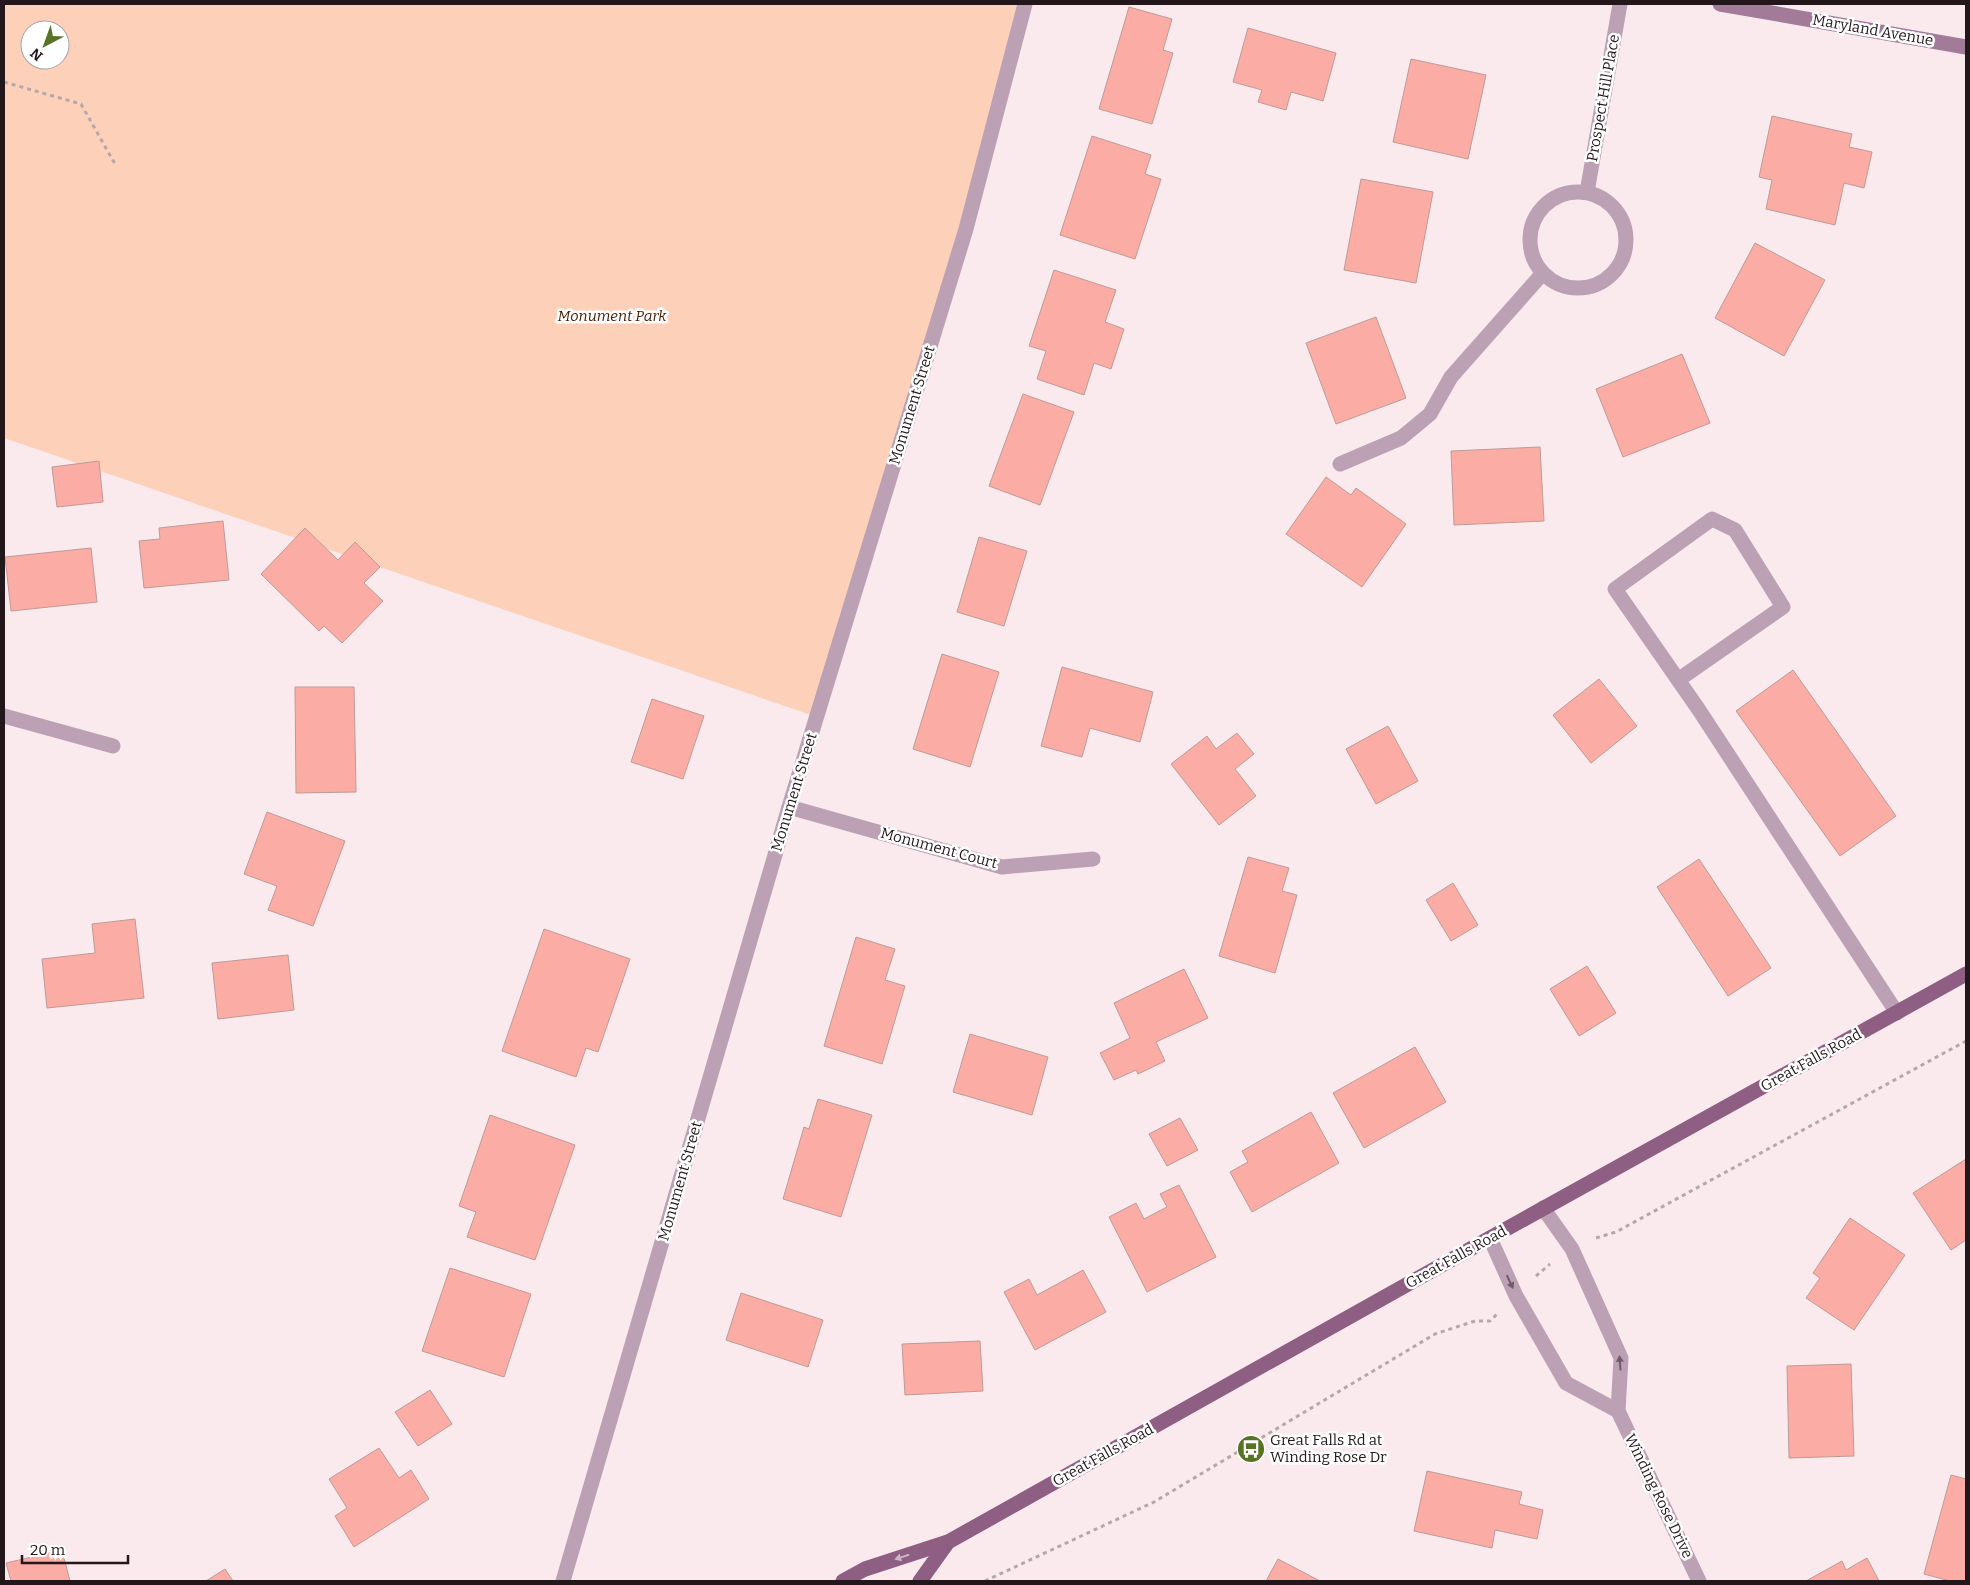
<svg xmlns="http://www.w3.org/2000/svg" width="1970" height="1585" viewBox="0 0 1970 1585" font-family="Bitter,serif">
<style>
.green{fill:#fdd1b9;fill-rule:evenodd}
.building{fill:#fbada5;stroke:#bf9a96}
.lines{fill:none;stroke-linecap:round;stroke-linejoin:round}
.path{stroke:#b6a7ab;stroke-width:3;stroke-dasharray:4 4;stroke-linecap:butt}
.lane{stroke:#bca1b5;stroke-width:15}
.street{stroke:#bca1b5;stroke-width:15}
.secondary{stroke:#a17b98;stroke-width:15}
.primary{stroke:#8e5f83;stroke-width:15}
.oneway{fill:#705c68}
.oneway2{fill:#ccb7c7}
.labels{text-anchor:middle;stroke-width:5;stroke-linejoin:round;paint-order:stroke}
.street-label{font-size:15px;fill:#24171b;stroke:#fff}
.park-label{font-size:15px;font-style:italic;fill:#461d01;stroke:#fff}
.poi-label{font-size:15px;fill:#24171b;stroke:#fff;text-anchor:start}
</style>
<rect width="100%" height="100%" fill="#faeaee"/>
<path class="green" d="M4 4H1025L817 717 4 438ZM30 30H60V60H30Z"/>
<g class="building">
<polygon points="1129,7 1172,19 1163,50 1173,53 1152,124 1099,109"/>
<polygon points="1248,28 1336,53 1323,101 1291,92 1286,110 1258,102 1262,90 1233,82"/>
<polygon points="1411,59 1486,75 1468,159 1393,142"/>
<polygon points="1772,116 1852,134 1849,147 1872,152 1864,188 1844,183 1835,225 1766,209 1772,180 1759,177"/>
<polygon points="1092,136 1151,155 1145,174 1161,179 1135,259 1060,235"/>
<polygon points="1361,179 1433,192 1416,283 1344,270"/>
<polygon points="1755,243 1825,280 1784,356 1715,318"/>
<polygon points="1054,270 1116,290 1105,322 1124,329 1111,369 1094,363 1084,395 1037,379 1046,351 1029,346"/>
<polygon points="1376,317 1406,398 1336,424 1306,343"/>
<polygon points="1682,354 1710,423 1623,457 1596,389"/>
<polygon points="1023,394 1074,412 1040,505 989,486"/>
<polygon points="1540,447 1544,521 1454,525 1451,451"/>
<polygon points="99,461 103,502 57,507 52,467"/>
<polygon points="1326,477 1351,495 1356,488 1406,524 1362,587 1286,534"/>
<polygon points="223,521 229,580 144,588 139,541 160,539 159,528"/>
<polygon points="305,528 338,560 355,542 380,567 364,583 383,601 342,643 324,626 319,631 261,574"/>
<polygon points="979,537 1027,551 1004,626 957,612"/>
<polygon points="91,548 97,602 11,611 5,557"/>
<polygon points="942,654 999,672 970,767 913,749"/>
<polygon points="1062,667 1153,692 1140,742 1090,728 1082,757 1041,746"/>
<polygon points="1793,670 1896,816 1840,856 1736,711"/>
<polygon points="1599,679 1637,726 1591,763 1553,715"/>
<polygon points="295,687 354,687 356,792 296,793"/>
<polygon points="652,699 704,716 683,779 631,762"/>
<polygon points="1388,726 1418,781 1376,804 1346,749"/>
<polygon points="1237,733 1254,754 1235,769 1256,796 1219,825 1171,764 1207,736 1216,749"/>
<polygon points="267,812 345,841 313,926 268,910 277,886 244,874"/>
<polygon points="1248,857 1289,868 1282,891 1297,895 1275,973 1219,956"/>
<polygon points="1699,859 1771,968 1728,996 1657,887"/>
<polygon points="1453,883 1478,925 1451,941 1426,900"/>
<polygon points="135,919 144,998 47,1008 42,959 95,953 92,924"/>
<polygon points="544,929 630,959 598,1052 586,1048 576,1077 502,1051"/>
<polygon points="856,937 895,949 885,980 905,986 882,1064 824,1046"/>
<polygon points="288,955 294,1010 218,1019 212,963"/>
<polygon points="1587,966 1616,1013 1579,1036 1550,989"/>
<polygon points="1184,969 1208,1018 1156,1042 1165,1061 1138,1074 1136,1070 1114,1080 1100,1053 1130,1038 1114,1003"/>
<polygon points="970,1034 1048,1057 1032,1115 953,1092"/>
<polygon points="1415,1047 1446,1102 1364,1148 1333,1093"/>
<polygon points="818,1099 872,1115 841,1217 783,1199 804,1127 809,1129"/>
<polygon points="1311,1112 1339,1163 1252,1212 1230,1172 1248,1162 1242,1151"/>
<polygon points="490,1115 575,1145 535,1260 467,1237 476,1212 459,1206"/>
<polygon points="1180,1118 1198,1150 1167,1166 1149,1134"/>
<polygon points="1966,1159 1966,1240 1951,1250 1913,1193"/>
<polygon points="1179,1185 1216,1257 1147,1292 1109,1217 1136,1203 1144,1219 1167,1207 1160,1194"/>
<polygon points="1850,1218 1905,1255 1854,1330 1806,1298 1820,1278 1813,1273"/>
<polygon points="450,1268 531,1294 504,1377 422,1351"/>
<polygon points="1083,1270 1106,1312 1035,1350 1004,1292 1029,1279 1037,1295"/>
<polygon points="741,1293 823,1320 808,1367 726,1340"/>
<polygon points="980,1341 983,1391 905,1395 902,1344"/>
<polygon points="1851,1364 1854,1456 1789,1458 1787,1366"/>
<polygon points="430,1390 452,1424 418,1446 395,1412"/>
<polygon points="379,1448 399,1478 411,1470 429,1499 354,1547 335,1516 347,1508 329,1479"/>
<polygon points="1427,1471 1522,1492 1519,1504 1543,1510 1537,1539 1495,1530 1492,1548 1414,1531"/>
<polygon points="1951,1475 1966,1479 1966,1581 1950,1581 1924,1574"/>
<polygon points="62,1550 70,1581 11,1581 6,1563"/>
<polygon points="1867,1558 1879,1581 1806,1581 1842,1561 1846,1570"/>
<polygon points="1278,1559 1320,1581 1266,1581"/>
<polygon points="225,1569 233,1581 206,1581"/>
</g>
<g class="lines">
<g class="path">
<polyline points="4,82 81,104 115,164"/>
<polyline points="1596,1238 1616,1232 1966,1041"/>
<polyline points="1536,1276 1550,1264"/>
<polyline points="985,1581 1154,1502 1435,1334 1475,1321 1490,1321 1497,1314"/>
</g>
<g class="lane">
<polyline points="1340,464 1401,438 1430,414 1451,377 1543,273"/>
<polyline points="1678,680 1783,607 1735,530 1712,519 1615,589 1699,710 1897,1013"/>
</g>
<g class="street">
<polyline points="1587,192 1620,4"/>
<circle cx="1578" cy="240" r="48"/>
<polyline points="4,716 113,746"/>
<polyline points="789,807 1002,867 1093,859"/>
<polyline points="1543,1208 1572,1249 1621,1358 1618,1411 1699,1581"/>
<polyline points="1490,1238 1516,1296 1566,1383 1618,1411"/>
<polyline points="563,1581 789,807 966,229 1025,4"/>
</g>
<polyline class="secondary" points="1720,4 1966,47"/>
<g class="primary">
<polyline points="843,1581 865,1569 948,1542 1490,1238 1966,974"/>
<polyline points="920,1581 948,1542"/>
</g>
</g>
<defs><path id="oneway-solid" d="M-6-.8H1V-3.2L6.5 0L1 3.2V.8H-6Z" transform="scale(1.25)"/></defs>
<g class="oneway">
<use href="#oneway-solid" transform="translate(1510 1282) rotate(65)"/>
<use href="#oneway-solid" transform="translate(1620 1363) rotate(-94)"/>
</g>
<use class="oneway2" href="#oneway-solid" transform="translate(902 1557) rotate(162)"/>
<defs>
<symbol id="bus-disc" viewBox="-11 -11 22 22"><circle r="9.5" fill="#597326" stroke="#fff"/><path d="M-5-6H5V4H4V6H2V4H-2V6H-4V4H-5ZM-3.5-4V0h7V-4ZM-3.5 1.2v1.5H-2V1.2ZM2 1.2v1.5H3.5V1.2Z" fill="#fff"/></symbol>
</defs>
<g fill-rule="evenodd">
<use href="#bus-disc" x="1235" y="1433" width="32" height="32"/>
</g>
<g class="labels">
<g class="street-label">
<text transform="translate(1873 30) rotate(10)" y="5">Maryland Avenue</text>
<text transform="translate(1603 98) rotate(-80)" y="5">Prospect Hill Place</text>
<text transform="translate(912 405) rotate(-73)" y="5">Monument Street</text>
<text transform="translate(794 792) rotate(-73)" y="5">Monument Street</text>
<text transform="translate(939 848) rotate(15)" y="5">Monument Court</text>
<text transform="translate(1811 1060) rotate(-29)" y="5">Great Falls Road</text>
<text transform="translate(680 1181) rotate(-74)" y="5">Monument Street</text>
<text transform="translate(1456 1257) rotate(-29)" y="5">Great Falls Road</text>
<text transform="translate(1103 1455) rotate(-29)" y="5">Great Falls Road</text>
<text transform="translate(1659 1496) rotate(64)" y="5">Winding Rose Drive</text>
</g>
<g class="park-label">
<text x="612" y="321">Monument Park</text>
</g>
<g class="poi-label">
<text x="1270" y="1445">Great Falls Rd at<tspan x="1270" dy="17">Winding Rose Dr</tspan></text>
</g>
</g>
<rect width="1970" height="1585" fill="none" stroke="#24171b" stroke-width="10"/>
<g transform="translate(45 45) rotate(221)"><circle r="24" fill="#ffffff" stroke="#a7a2a4"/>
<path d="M0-4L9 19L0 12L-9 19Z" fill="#597326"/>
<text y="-8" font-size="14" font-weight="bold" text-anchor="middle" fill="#24171b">N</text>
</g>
<path d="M22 1555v8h106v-8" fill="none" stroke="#24171b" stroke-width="2.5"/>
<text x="30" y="1555" font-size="15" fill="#24171b" stroke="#ffffff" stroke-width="4" paint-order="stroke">20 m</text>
</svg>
